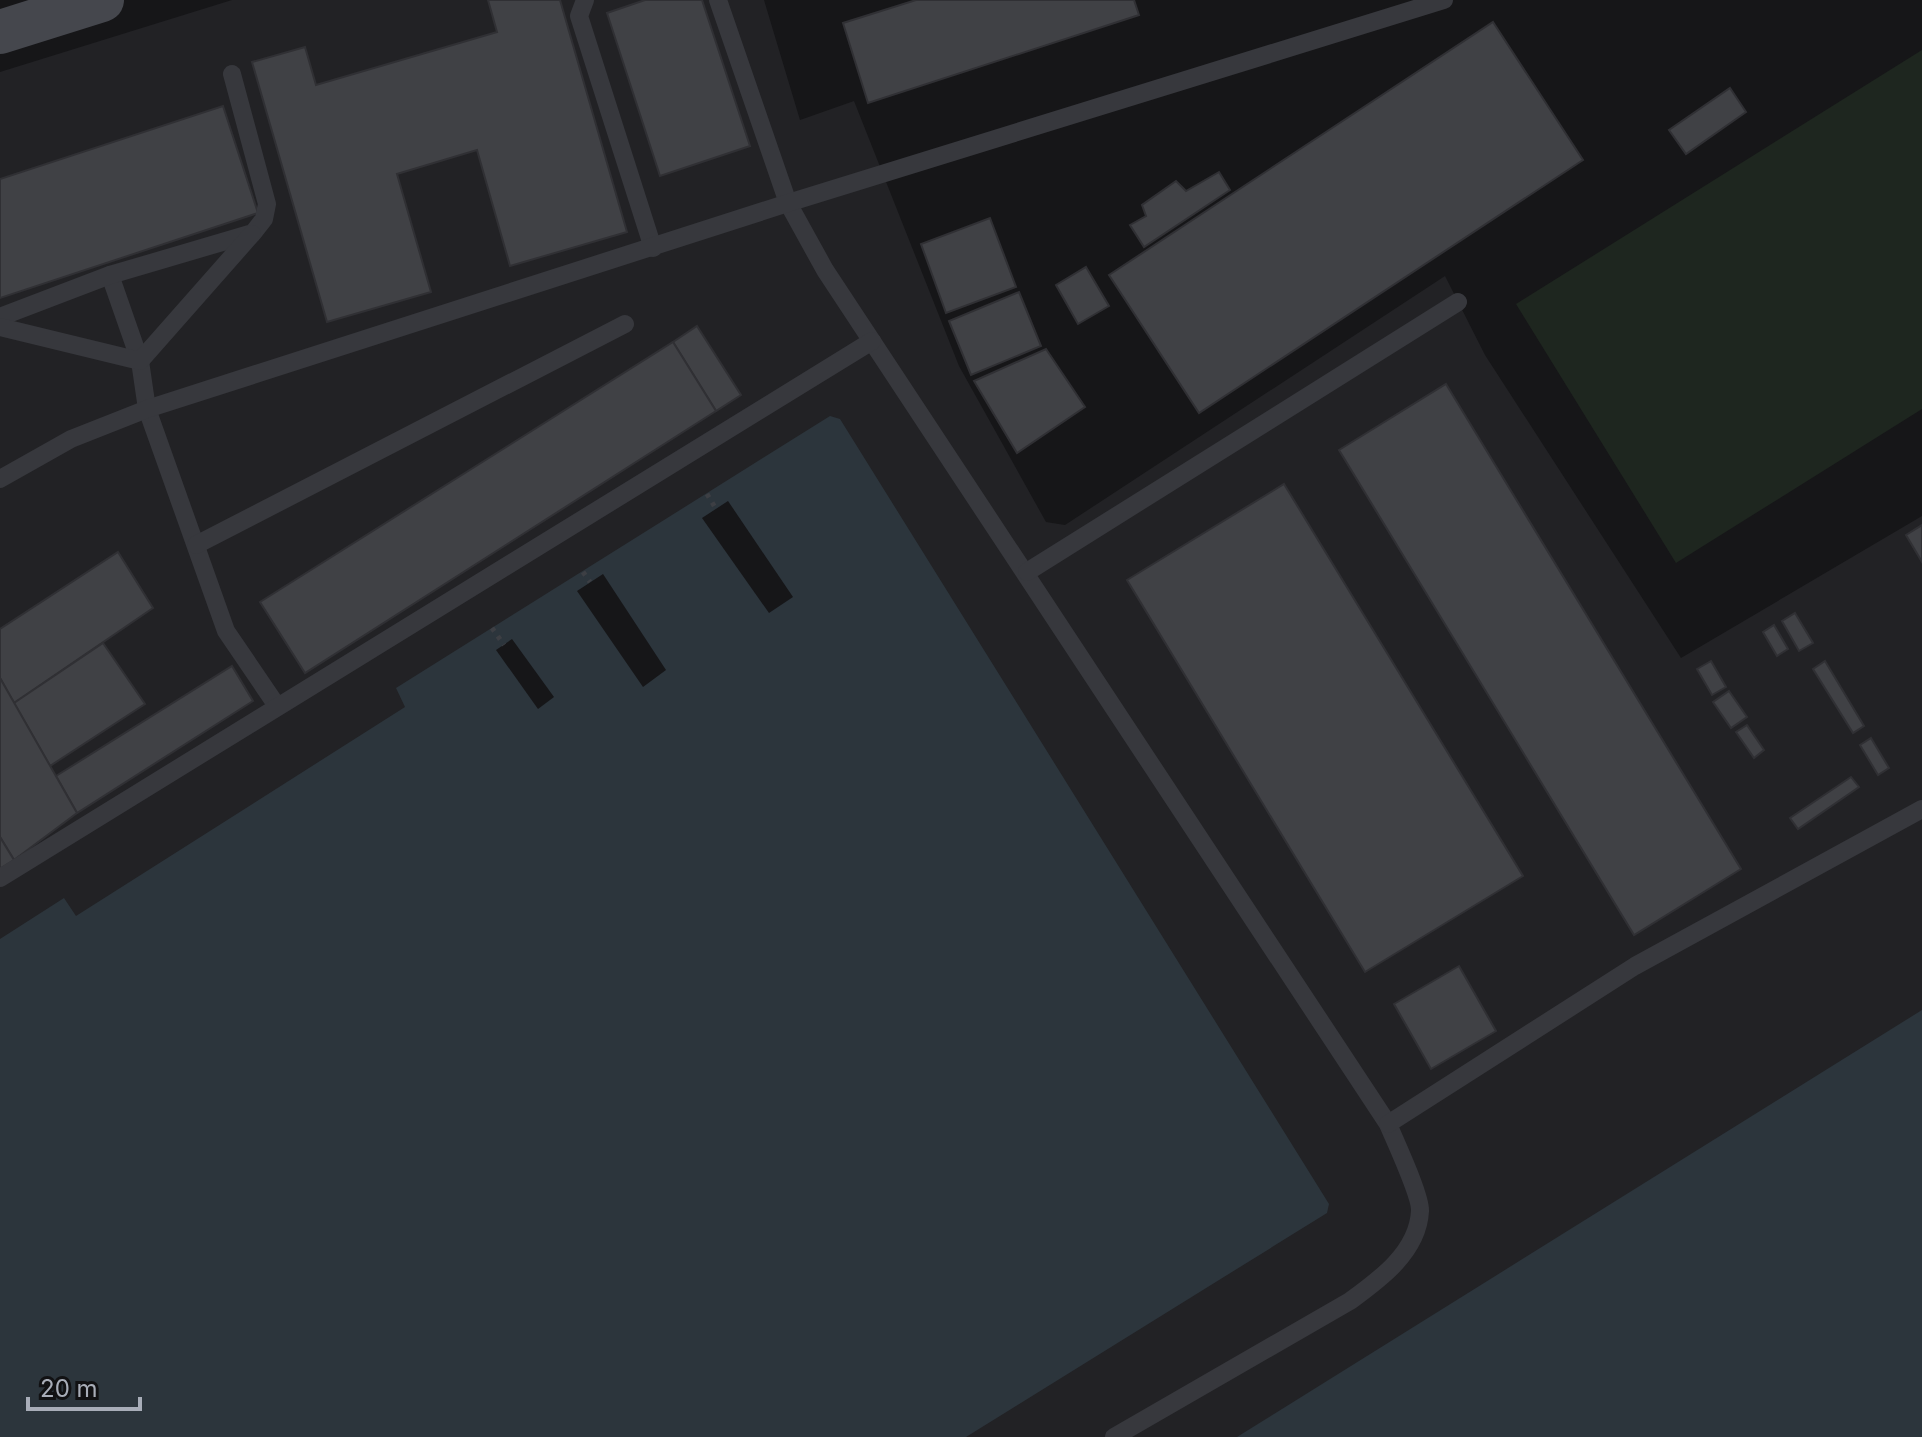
<svg xmlns="http://www.w3.org/2000/svg" width="1922" height="1437" viewBox="0 0 1922 1437" font-family="Inter,sans-serif">
<style>
.built{fill:#222225}
.green{fill:#1e261f}
.water{fill:#2c353c}
.pier{fill:#161618}
.building{fill:#404145;stroke:#303034;stroke-width:2}
.lines{fill:none;stroke-linecap:round;stroke-linejoin:round}
.path{stroke:#3d3f44;stroke-width:5;stroke-dasharray:4 6;stroke-linecap:butt}
.lane{stroke:#37383d;stroke-width:18}
.secondary{stroke:#45474d;stroke-width:44}
</style>
<rect width="100%" height="100%" fill="#161618"/>
<polygon class="built" points="232,0 764,0 800,120 854,101 959,366 1046,522 1065,525 1445,276 1485,355 1681,658 1922,516 1922,1437 0,1437 0,72"/>
<polygon class="green" points="1922,50 1922,409 1676,563 1516,304"/>
<g class="water">
<polygon points="830,416 840,419 1329,1204 1327,1213 966,1437 0,1437 0,939 64,898 76,916 405,707 396,688"/>
<polygon points="1922,1010 1922,1437 1237,1437"/>
</g>
<g class="pier">
<polygon points="728,501 793,597 769,613 702,518"/>
<polygon points="603,574 666,670 643,687 577,591"/>
<polygon points="512,639 554,697 538,709 496,650"/>
</g>
<g class="building">
<polygon points="488,0 560,0 627,232 510,266 477,150 397,174 431,292 327,322 252,62 305,47 316,85 497,32"/>
<polygon points="645,0 702,0 750,146 660,176 607,13"/>
<polygon points="916,0 1134,0 1139,15 868,103 843,23"/>
<polygon points="1493,22 1583,160 1199,413 1109,275"/>
<polygon points="1730,88 1746,112 1686,154 1669,130"/>
<polygon points="223,106 258,213 0,298 0,179"/>
<polygon points="1219,172 1230,190 1144,247 1130,225 1146,216 1142,205 1176,181 1186,191"/>
<polygon points="990,218 1016,287 946,313 921,244"/>
<polygon points="1086,267 1109,306 1078,324 1056,285"/>
<polygon points="1019,292 1041,346 971,375 949,321"/>
<polygon points="697,326 741,395 716,411 673,342"/>
<polygon points="673,342 716,411 305,673 260,602"/>
<polygon points="1046,349 1085,407 1017,453 974,381"/>
<polygon points="1446,384 1741,869 1634,935 1339,450"/>
<polygon points="1284,484 1523,876 1365,972 1127,580"/>
<polygon points="1922,525 1922,562 1906,535"/>
<polygon points="118,552 153,608 14,703 0,678 0,629"/>
<polygon points="1795,613 1813,643 1799,651 1782,621"/>
<polygon points="1774,625 1788,649 1777,656 1763,632"/>
<polygon points="103,643 145,704 50,766 14,703"/>
<polygon points="1711,661 1726,687 1712,695 1697,669"/>
<polygon points="1825,661 1864,726 1853,733 1813,669"/>
<polygon points="232,666 253,701 77,813 56,776"/>
<polygon points="0,678 77,813 14,860 0,837"/>
<polygon points="1729,691 1747,717 1731,728 1713,702"/>
<polygon points="1747,725 1764,750 1754,758 1736,732"/>
<polygon points="1871,738 1889,768 1878,775 1860,745"/>
<polygon points="1851,777 1859,787 1798,829 1790,818"/>
<polygon points="0,837 14,860 0,869"/>
<polygon points="1459,966 1496,1031 1431,1069 1394,1004"/>
</g>
<g class="lines">
<g class="path">
<polyline points="707,494 716,509"/>
<polyline points="583,572 590,582"/>
<polyline points="492,628 504,645"/>
</g>
<g class="lane">
<polyline points="585,0 579,16 653,248"/>
<path d="M718 0 788 203 825 270 1388 1124C1395 1141 1421 1196 1420 1211 1418 1252 1379 1280 1350 1301L1114 1437"/>
<polyline points="110,275 140,361 147,409 226,631 277,706"/>
<polyline points="0,317 110,275 253,233 264,219 267,204 232,74"/>
<polyline points="0,327 140,361 252,234"/>
<polyline points="0,479 71,439 147,409 788,203 1444,0"/>
<polyline points="196,545 625,324"/>
<polyline points="1027,572 1458,302"/>
<polyline points="0,878 872,341"/>
<polyline points="1388,1124 1635,966 1922,809"/>
</g>
<polyline class="secondary" points="0,32 102,0"/>
</g>
<path d="M28 1397v12h112v-12" fill="none" stroke="#a8adb8" stroke-width="4"/>
<text x="40" y="1397" font-size="24" fill="#a8adb8" stroke="#111113" stroke-width="6" paint-order="stroke">20 m</text>
</svg>
